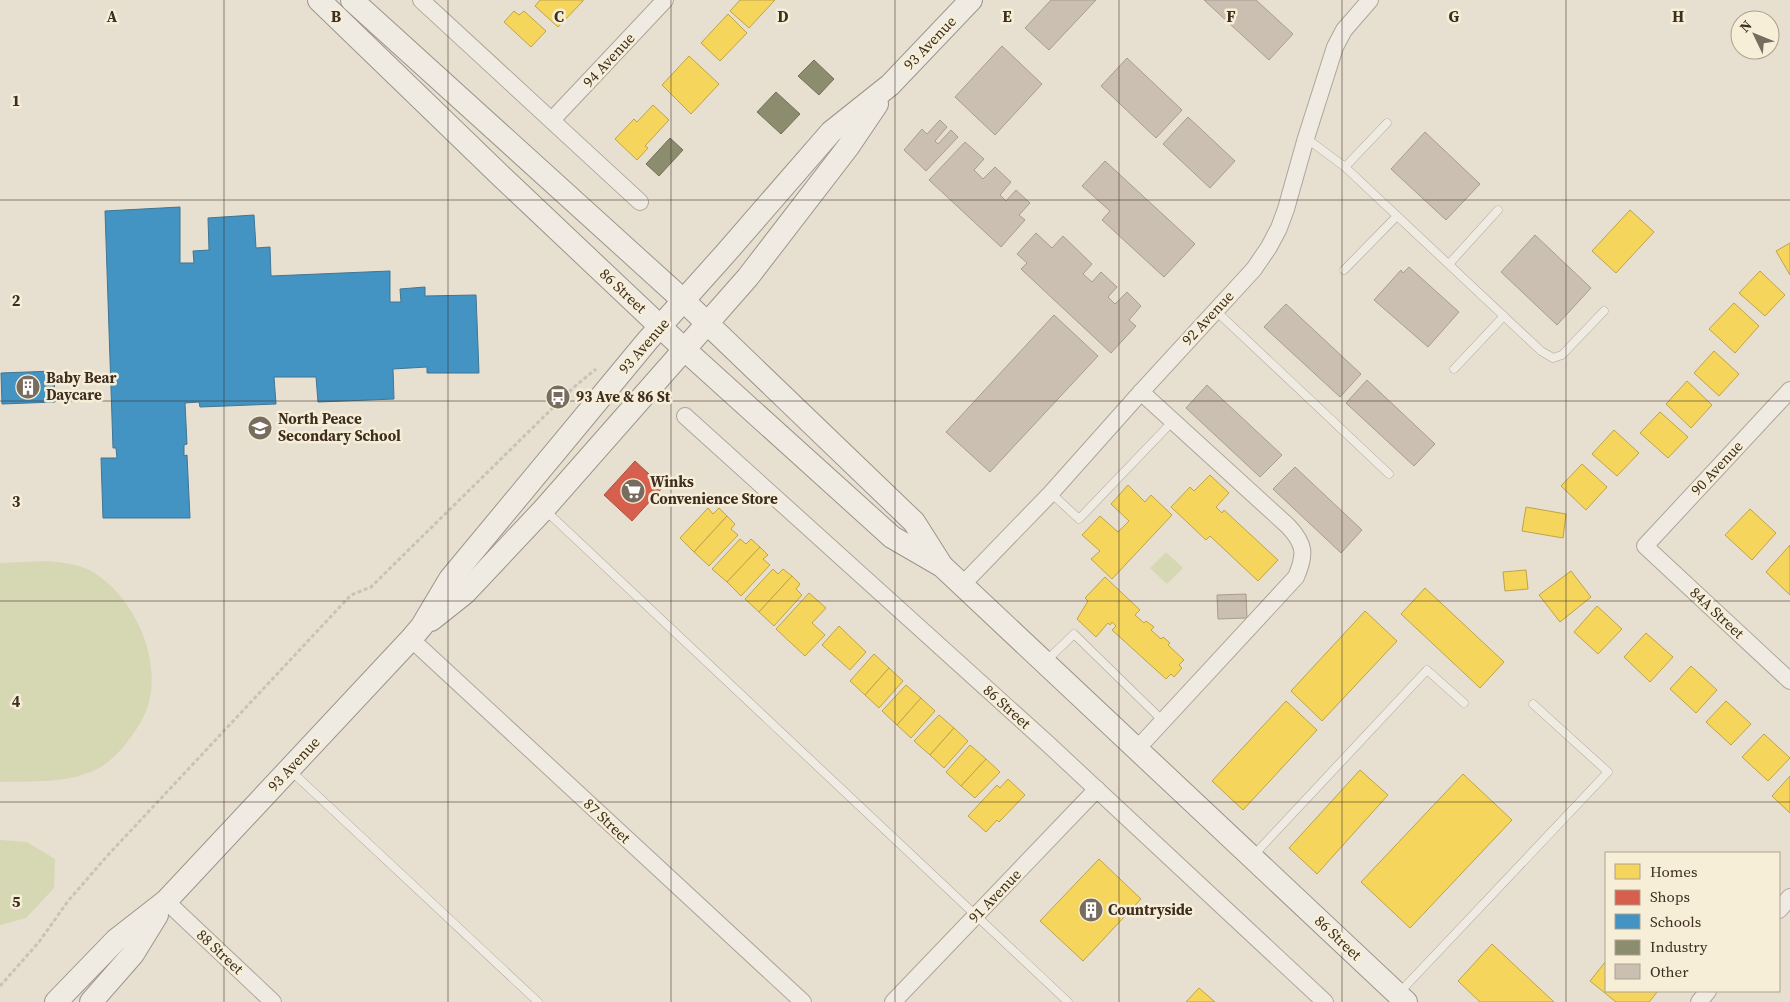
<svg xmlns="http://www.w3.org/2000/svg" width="1790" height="1002" viewBox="0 0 1790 1002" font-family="'Source Serif 4',serif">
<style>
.green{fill:#d6d7b3}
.homes{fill:#f6d55c;stroke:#bea34a}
.shops{fill:#d6604d;stroke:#a85140}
.schools{fill:#4393c3;stroke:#417592}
.industry{fill:#8c8c6e;stroke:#747057}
.building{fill:#cbbfb2;stroke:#a89c90}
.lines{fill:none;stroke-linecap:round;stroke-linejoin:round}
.lane-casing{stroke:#ada599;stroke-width:9}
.street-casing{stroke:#ada599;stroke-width:18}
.secondary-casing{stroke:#9c958a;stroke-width:24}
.path{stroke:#c8c2b9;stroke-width:3;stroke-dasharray:4 2.5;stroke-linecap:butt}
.lane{stroke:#efebe3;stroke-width:8}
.street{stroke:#efebe3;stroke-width:16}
.secondary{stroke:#efebe3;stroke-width:22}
.grid{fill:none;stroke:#3d2e20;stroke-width:1;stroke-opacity:0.55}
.labels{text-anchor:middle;stroke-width:5;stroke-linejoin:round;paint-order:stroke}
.street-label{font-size:15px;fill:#3d2e20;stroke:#f7eed8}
.poi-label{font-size:15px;font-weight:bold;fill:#3d2e20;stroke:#f7eed8;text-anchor:start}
.grid-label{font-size:16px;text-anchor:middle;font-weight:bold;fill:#3d2e20;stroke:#f7eed8;stroke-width:5;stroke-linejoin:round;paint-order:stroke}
</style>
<rect width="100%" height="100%" fill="#e7e0d1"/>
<g class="green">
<polygon points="1166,552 1183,568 1167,584 1150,568"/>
<path d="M45 561C61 562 79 564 93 572 132 596 159 652 150 697 147 714 138 728 128 741 121 750 111 761 101 767 71 784 33 781 0 782V563Z"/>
<polygon points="0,840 27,842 55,859 54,888 26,918 0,925"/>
</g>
<g class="homes">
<polygon points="540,0 583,0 583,1 558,27 535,6"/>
<polygon points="740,0 775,0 749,28 730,11"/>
<polygon points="514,11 519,15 524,11 546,31 531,47 504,22"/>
<polygon points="728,14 747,33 720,61 701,43"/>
<polygon points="689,56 719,84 691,114 662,85"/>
<polygon points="653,105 669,120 645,146 648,148 637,160 615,139 634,119 637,122"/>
<polygon points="1630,210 1654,232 1616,273 1592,251"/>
<polygon points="1790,243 1790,275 1776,251"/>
<polygon points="1760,271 1785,295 1765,316 1739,293"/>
<polygon points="1734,303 1759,326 1735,353 1709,329"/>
<polygon points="1714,351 1739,374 1719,396 1694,373"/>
<polygon points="1687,381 1712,405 1691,428 1666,404"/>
<polygon points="1660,412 1688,437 1668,458 1640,433"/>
<polygon points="1614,430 1639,453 1617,476 1592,454"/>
<polygon points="1582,464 1607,487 1586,510 1561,486"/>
<polygon points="1210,475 1229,493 1216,507 1222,513 1224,510 1278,560 1258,581 1210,536 1206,540 1171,507 1190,487 1194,491"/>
<polygon points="1128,485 1145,502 1151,495 1172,515 1112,579 1091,559 1100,551 1082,535 1100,516 1118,532 1129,521 1111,504"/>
<polygon points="1526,507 1566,514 1563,538 1522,531"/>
<polygon points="708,508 713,514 719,508 727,516 694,552 680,538"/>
<polygon points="1750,509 1776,533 1752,560 1725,535"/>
<polygon points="727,516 735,524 731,529 738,535 709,566 694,552"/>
<polygon points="740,539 746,544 751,539 760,547 727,582 712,569"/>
<polygon points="1790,545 1790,595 1766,572"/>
<polygon points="760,547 768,555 763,559 770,565 741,596 727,582"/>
<polygon points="773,569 778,574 783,569 792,576 759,612 745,599"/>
<polygon points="1526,570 1528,589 1505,591 1503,572"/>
<polygon points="1571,571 1591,597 1560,622 1539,595"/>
<polygon points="792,576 800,584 796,589 802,595 774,626 759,612"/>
<polygon points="1105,577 1140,610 1135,615 1144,623 1146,621 1154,627 1151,630 1161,639 1163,637 1170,643 1168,645 1184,660 1179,665 1182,668 1174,677 1171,674 1166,679 1112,630 1116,626 1112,622 1110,625 1108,623 1096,637 1077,619 1088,601 1085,598"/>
<polygon points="1425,588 1504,662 1480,688 1401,614"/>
<polygon points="809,593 826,608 812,623 825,635 805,656 776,629"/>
<polygon points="1597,606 1622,629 1598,654 1574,632"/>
<polygon points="1365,611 1397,641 1322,721 1291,691"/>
<polygon points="839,626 866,652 850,670 822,645"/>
<polygon points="1646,633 1673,657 1650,682 1624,657"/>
<polygon points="874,654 889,668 865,695 850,681"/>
<polygon points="1691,666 1717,690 1696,713 1670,689"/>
<polygon points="889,668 903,681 879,708 865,695"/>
<polygon points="906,685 921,698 897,725 882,711"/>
<polygon points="921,698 935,711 911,738 897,725"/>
<polygon points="1286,701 1317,730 1243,810 1212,781"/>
<polygon points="1726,701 1751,724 1731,745 1706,722"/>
<polygon points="939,715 954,728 930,755 914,741"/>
<polygon points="954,728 968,741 944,768 930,755"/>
<polygon points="1764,734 1790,758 1768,781 1742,757"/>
<polygon points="970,745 986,759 961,786 946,772"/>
<polygon points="986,759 1000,772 975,798 961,786"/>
<polygon points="1360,770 1388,795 1317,874 1289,848"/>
<polygon points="1463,774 1512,820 1410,928 1361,882"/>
<polygon points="1790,776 1790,813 1772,796"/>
<polygon points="1008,779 1025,795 999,822 997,820 986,832 968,816 997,785 1000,788"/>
<polygon points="1099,859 1141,899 1083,961 1040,921"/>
<polygon points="1492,944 1554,1002 1480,1002 1458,981"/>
<polygon points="1606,961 1606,991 1658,991 1649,1002 1616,1002 1590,981"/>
<polygon points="1199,988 1215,1002 1186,1002"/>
</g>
<polygon class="shops" points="635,461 663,487 632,521 604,495"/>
<g class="schools">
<polygon points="180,207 180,263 194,263 193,251 209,250 208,218 254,215 256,248 270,247 271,276 390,271 390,302 401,302 400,289 425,287 425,296 476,295 479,373 427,373 427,367 393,369 394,399 318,402 316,377 274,377 276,404 200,407 199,402 185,403 187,444 184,445 184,456 187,455 190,518 103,518 101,458 117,458 116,448 113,448 105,211"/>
<polygon points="54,371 55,402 2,404 1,373"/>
</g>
<g class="industry">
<polygon points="814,60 834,79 819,95 798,76"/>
<polygon points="776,92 800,114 781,134 757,112"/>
<polygon points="670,138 683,150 659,176 646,164"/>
</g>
<g class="building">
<polygon points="1051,0 1096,0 1049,50 1025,28"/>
<polygon points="1204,0 1256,0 1293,34 1269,60"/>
<polygon points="1002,46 1042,84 995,135 955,97"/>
<polygon points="1127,58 1182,110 1156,138 1101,86"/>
<polygon points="1188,117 1235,161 1210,188 1163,144"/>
<polygon points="940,120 947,127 935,141 938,144 951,130 958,137 926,171 904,150 922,129 927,134"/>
<polygon points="1425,132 1480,184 1446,220 1391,169"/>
<polygon points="965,142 984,159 974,170 983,179 995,167 1011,182 1000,195 1006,201 1016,190 1030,203 1019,215 1025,220 1001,247 929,180"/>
<polygon points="1105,161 1195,244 1164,277 1102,220 1110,211 1082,186"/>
<polygon points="1036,233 1052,248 1063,236 1092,264 1083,274 1092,282 1101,272 1117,287 1108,297 1115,304 1127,292 1141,306 1129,320 1136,326 1111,353 1021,269 1027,263 1017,254"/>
<polygon points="1535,235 1591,288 1557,325 1501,272"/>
<polygon points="1409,267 1459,312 1428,347 1374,300 1401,270 1403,273"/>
<polygon points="1286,304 1361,374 1340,397 1264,327"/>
<polygon points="1054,315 1098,356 990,472 946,432"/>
<polygon points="1367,380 1435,444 1414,466 1346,403"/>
<polygon points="1207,385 1282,455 1260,477 1186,408"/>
<polygon points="1295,467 1362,530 1341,553 1273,489"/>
<polygon points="1246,594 1247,618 1218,619 1217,595"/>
</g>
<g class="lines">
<defs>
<g id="lane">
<polyline points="1306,138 1345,167 1541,351 1553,358 1562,355 1604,311"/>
<polyline points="1345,167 1387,123"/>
<polyline points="1449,264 1498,210"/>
<polyline points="1344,270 1397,216"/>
<polyline points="1215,310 1389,474"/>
<polyline points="1454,369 1504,316"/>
<polyline points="1051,493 1079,519 1172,422"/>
<polyline points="545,510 1068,1002"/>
<polyline points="1046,661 1074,634 1163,721"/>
<polyline points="291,771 538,1002"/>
<polyline points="1252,857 1427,670 1464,703"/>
<polyline points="1399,993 1608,772 1533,704"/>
</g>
<g id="street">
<polyline points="421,0 640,202"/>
<polyline points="552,120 665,0"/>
<polyline points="1790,390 1645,546 1790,681"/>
<polyline points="685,416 1047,743 1325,1002"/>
<polyline points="962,585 1051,493 1141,392 1254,269 1269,247 1279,228 1286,209 1306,138 1335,47 1344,30 1370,0"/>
<polyline points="411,639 803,1002"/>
<path d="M1136 750 1296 577C1306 554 1305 544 1288 526L1141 392"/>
<polyline points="166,901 273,1002"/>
<polyline points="1779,910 1790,897"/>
<polyline points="893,1002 1097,789"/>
<polyline points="1699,1002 1708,991"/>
</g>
<g id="secondary">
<polyline points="319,0 502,177 684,349 892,537 942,566 1406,1002"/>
<polyline points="352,0 684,301 914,522 940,563"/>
<polyline points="431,620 465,593 544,509 748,277 848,147 877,104"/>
<polyline points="56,1002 116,940 166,901 411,639 422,626 450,579 648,340 725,254 831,132 890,85 971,0"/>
<polyline points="91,1002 133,954 157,915"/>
</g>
</defs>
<use href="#lane" class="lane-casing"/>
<use href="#street" class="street-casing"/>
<use href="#secondary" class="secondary-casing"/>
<polyline class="path" points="0,986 39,942 68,901 108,855 351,595 371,587 574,387 596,369"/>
<use href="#lane" class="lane"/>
<use href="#street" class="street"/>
<use href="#secondary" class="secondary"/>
</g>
<path class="grid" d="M224 0V1002M448 0V1002M671 0V1002M895 0V1002M1119 0V1002M1342 0V1002M1566 0V1002M0 200H1790M0 401H1790M0 601H1790M0 802H1790"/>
<defs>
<symbol id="building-disc" viewBox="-11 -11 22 22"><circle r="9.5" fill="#786c5e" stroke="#f7eed8"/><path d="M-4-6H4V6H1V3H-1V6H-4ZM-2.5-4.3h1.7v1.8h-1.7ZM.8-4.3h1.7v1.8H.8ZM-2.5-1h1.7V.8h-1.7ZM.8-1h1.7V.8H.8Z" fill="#fff"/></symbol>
<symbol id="bus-disc" viewBox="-11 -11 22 22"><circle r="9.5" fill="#786c5e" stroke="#f7eed8"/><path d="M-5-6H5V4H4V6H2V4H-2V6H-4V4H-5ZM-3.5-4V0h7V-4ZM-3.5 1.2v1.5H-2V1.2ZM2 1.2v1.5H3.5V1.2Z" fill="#fff"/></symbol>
<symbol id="school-disc" viewBox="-11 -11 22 22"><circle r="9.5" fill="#786c5e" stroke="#f7eed8"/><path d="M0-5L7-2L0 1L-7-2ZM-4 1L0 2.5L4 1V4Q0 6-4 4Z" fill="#fff"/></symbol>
<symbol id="supermarket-disc" viewBox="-11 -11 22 22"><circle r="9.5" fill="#786c5e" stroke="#f7eed8"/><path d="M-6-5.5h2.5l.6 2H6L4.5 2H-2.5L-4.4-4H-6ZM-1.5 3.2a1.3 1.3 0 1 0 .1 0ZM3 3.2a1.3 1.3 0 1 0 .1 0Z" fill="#fff"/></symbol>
</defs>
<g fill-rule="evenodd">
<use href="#building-disc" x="14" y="373" width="28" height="28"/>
<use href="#bus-disc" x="544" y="383" width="28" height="28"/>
<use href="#school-disc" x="246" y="414" width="28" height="28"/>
<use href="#supermarket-disc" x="619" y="477" width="28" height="28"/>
<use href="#building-disc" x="1077" y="896" width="28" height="28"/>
</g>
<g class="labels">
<g class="street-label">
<text transform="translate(930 43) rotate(-46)" y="5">93 Avenue</text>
<text transform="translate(609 60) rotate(-47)" y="5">94 Avenue</text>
<text transform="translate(623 291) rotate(43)" y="5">86 Street</text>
<text transform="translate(1208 318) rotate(-47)" y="5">92 Avenue</text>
<text transform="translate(644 346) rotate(-49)" y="5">93 Avenue</text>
<text transform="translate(1717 468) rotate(-47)" y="5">90 Avenue</text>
<text transform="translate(1717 613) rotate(43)" y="5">84A Street</text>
<text transform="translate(1007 707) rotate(42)" y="5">86 Street</text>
<text transform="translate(294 764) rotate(-47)" y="5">93 Avenue</text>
<text transform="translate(607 821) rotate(43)" y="5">87 Street</text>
<text transform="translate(995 896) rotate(-46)" y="5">91 Avenue</text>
<text transform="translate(1338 938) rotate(43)" y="5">86 Street</text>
<text transform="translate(220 952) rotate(43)" y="5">88 Street</text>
</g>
<g class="poi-label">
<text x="46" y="383">Baby Bear<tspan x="46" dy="17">Daycare</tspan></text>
<text x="576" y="402">93 Ave &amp; 86 St</text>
<text x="278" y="424">North Peace<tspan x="278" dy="17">Secondary School</tspan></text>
<text x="650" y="487">Winks<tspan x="650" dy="17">Convenience Store</tspan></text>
<text x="1108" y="915">Countryside</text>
</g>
</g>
<g class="grid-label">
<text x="112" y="22">A</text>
<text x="336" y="22">B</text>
<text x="559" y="22">C</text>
<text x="783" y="22">D</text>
<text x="1007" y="22">E</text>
<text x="1231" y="22">F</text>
<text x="1454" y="22">G</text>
<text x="1678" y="22">H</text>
<text x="16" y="106">1</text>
<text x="16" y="306">2</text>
<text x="16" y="507">3</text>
<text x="16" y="707">4</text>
<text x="16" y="907">5</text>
</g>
<rect x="1605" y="852" width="175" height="140" fill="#f7eed8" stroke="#ada18e"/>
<rect x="1615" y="864" width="25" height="15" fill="#f6d55c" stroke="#ada18e"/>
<text x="1650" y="877" font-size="15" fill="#3d2e20">Homes</text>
<rect x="1615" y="890" width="25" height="15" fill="#d6604d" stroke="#ada18e"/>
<text x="1650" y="902" font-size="15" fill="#3d2e20">Shops</text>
<rect x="1615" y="914" width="25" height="15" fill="#4393c3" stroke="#ada18e"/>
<text x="1650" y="927" font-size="15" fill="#3d2e20">Schools</text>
<rect x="1615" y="940" width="25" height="15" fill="#8c8c6e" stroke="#ada18e"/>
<text x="1650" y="952" font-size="15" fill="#3d2e20">Industry</text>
<rect x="1615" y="964" width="25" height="15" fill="#cbbfb2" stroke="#ada18e"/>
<text x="1650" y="977" font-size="15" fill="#3d2e20">Other</text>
<g transform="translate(1755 35) rotate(313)"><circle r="24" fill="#f7eed8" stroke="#ada18e"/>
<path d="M0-4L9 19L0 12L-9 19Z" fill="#786c5e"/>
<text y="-8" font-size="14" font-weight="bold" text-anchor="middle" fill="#3d2e20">N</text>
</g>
</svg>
